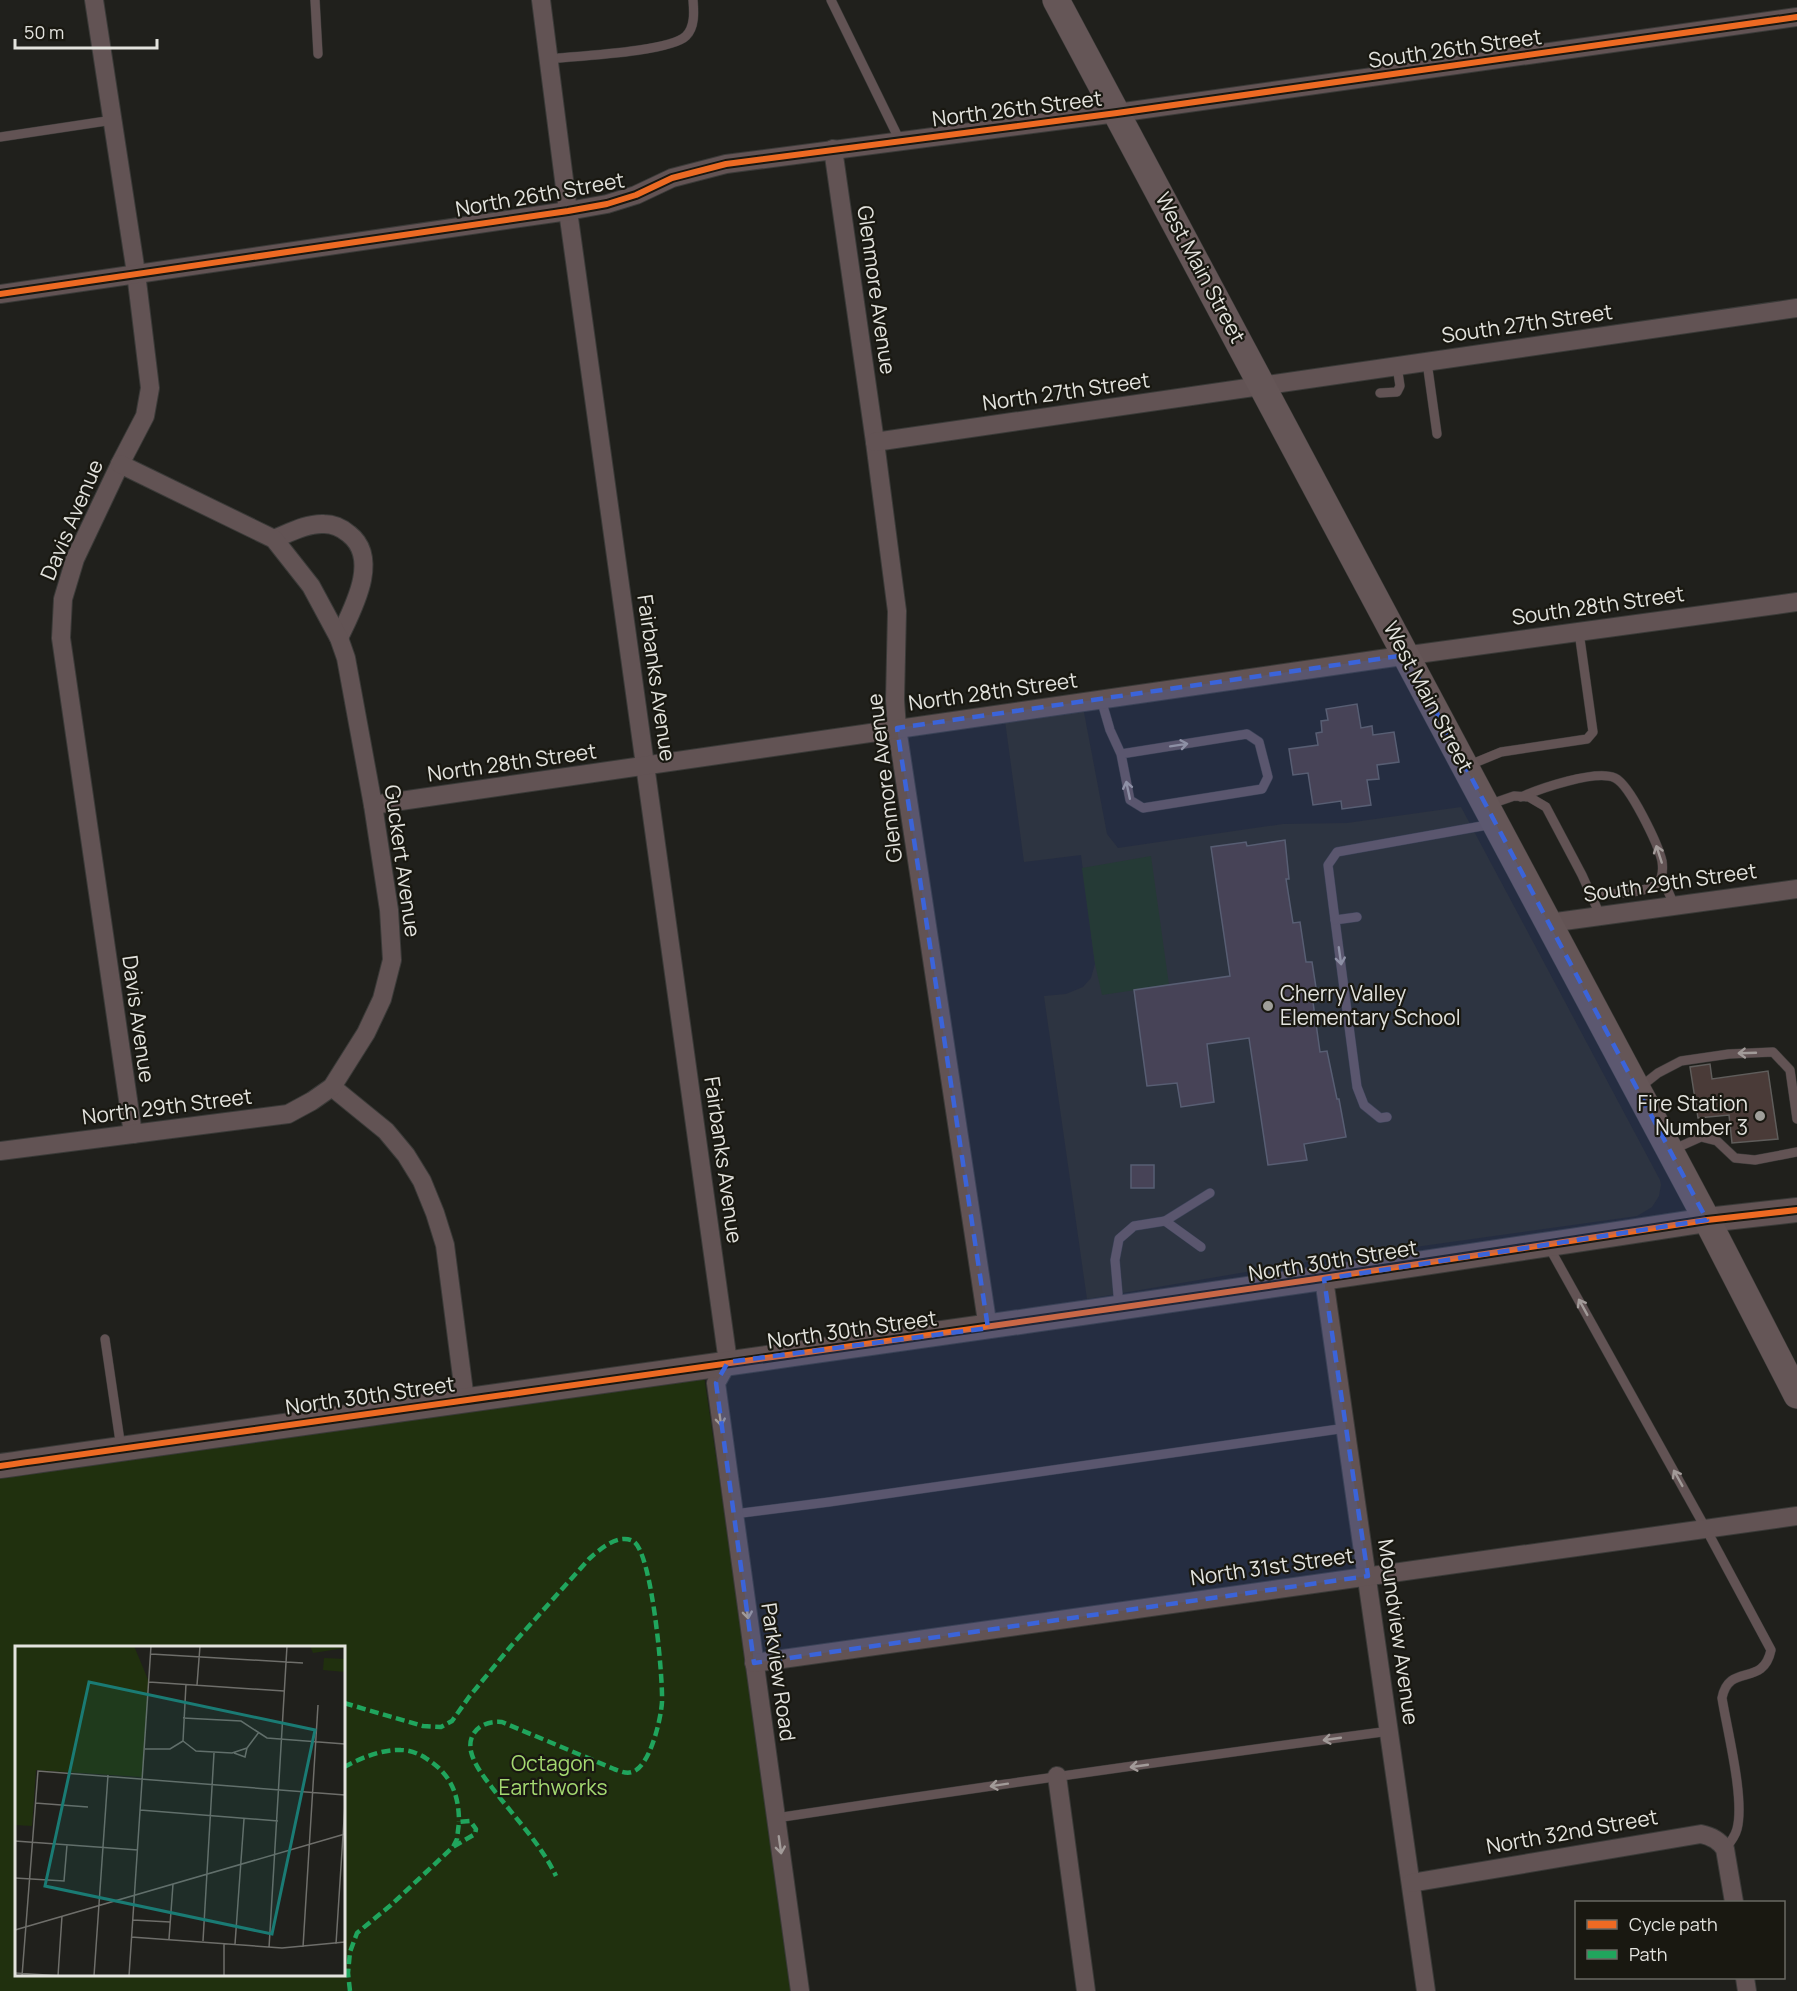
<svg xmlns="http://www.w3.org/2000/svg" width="1797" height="1991" viewBox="0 0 1797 1991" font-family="Manrope,sans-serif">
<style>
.built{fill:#2a281c}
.green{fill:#20300e;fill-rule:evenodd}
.building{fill:#4a3b38;stroke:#5f5d5b;stroke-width:1.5}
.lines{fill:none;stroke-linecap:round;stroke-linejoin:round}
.service-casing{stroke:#3a3a38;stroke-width:10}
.minor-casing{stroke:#3a3a38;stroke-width:20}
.tertiary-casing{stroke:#3a3a38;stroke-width:26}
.secondary-casing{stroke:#3a3a38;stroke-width:28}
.service{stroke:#625354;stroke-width:9}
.minor{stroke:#625354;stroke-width:18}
.tertiary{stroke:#625354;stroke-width:24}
.secondary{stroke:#655657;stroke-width:27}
.quiet{stroke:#20a55d;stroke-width:4.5;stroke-dasharray:9 4.5;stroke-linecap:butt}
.cycleway-casing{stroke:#191811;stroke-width:10}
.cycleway{stroke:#ed6a23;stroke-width:6}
.oneway{stroke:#a29b99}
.marked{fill:#3b64d9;fill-opacity:0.2;stroke:#3b64d9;stroke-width:4.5;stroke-dasharray:12 8;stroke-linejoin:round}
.poi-dot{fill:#9f9f9a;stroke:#191811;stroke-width:2}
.labels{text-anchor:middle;stroke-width:4.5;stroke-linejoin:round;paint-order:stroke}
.street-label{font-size:21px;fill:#e3e3de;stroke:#191811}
.poi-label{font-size:21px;fill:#e3e3de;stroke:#191811;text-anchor:start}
.park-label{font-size:21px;fill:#a4d971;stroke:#191811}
.inset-road{fill:none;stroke:#6e6e6a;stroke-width:1.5}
.view{fill:#1a7b74;fill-opacity:0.15;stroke:#1a7b74;stroke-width:3}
.inset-edge{fill:none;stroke:#e3e3de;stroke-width:3}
</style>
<rect width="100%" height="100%" fill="#20201c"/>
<polygon class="built" points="1082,702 1107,834 1118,848 1283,824 1347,823 1461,807 1660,1180 1661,1185 1659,1196 1652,1207 1637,1216 1293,1264 1087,1299 1044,996 1066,994 1083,987 1091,978 1095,964 1081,855 1024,862 1004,713"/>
<g class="green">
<polygon points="1151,856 1169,985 1102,995 1095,964 1082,868"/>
<path d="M704 1376 795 1991H0V1468ZM16 1648H344V1974H16Z"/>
</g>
<g class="building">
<polygon points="1357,704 1361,728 1372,726 1373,735 1394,732 1399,762 1377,765 1379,779 1367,780 1371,805 1342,809 1341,801 1313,805 1308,773 1293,775 1289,749 1318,745 1316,733 1322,732 1321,721 1328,720 1326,709"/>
<polygon points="1285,840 1289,879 1286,879 1293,923 1300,922 1306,962 1312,962 1317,994 1312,995 1320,1052 1327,1051 1337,1099 1339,1099 1346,1137 1304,1144 1307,1160 1268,1165 1249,1038 1207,1044 1214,1102 1181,1107 1177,1083 1147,1086 1134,990 1230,976 1211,847 1246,842 1247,846"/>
<polygon points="1710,1064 1712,1079 1768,1071 1778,1139 1732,1143 1729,1115 1698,1118 1690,1067"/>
<rect x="1131" y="1165" width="23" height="23"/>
</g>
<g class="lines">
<defs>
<g id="service">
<polyline points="315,0 318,54"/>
<polyline points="831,0 900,141"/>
<path d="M548 59C575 56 670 52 686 36 695 27 694 12 693 0"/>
<polyline points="0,137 113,120"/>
<polyline points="1427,362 1437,434"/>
<polyline points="1380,393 1397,392 1400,386 1397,366"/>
<polyline points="1101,699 1110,730 1121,754 1130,800 1143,808 1262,789 1268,777 1259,742 1247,734 1121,754"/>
<polyline points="1467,766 1501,752 1587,739 1593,732 1579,632"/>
<path d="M1521 797C1539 789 1596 769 1615 778 1630 785 1658 844 1662 861 1663 868 1663 877 1658 883 1647 894 1607 894 1591 895"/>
<polyline points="1488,805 1514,796 1529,797 1546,807 1582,875 1600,915"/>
<polyline points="1662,877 1674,905"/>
<polyline points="1357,917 1335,920 1357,1087 1364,1105 1380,1118 1387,1117"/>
<polyline points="1335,920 1328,865 1337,852 1493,824"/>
<polyline points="1639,1088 1658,1073 1681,1061 1729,1054 1773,1052 1790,1070 1797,1119"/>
<polyline points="1672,1150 1701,1137 1717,1141 1735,1158 1755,1160 1797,1152"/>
<polyline points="1201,1247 1165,1221 1210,1193"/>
<path d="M1549 1247 1706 1529 1771 1650C1763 1688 1729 1662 1722 1698 1727 1730 1745 1799 1737 1829 1735 1837 1730 1843 1725 1849"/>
<polyline points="1119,1306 1115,1260 1119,1239 1134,1226 1165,1221"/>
<polyline points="105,1339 121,1448"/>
<polyline points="734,1514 829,1502 1346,1428"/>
<path d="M776 1818C980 1787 1185 1758 1390 1731"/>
</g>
<g id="minor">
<polyline points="94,0 136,273 150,388 145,416 120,464 75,559 63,599 61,638 133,1134"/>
<polyline points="541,0 568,211 728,1362 716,1383 800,1991"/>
<polyline points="833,149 875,442 897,611 895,700 897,728 988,1328"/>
<polyline points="0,294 568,211 607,204 636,195 672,178 726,164 1117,113 1797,17"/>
<polyline points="875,442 1797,308"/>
<path d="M274 539C289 533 307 523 324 524 333 524 342 528 349 534 381 559 352 610 339 638"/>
<polyline points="373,805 1381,659 1797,602"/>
<polyline points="1549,923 1797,889"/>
<polyline points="332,1087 386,1131 406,1155 422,1181 435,1213 445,1245 465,1400"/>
<polyline points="0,1151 288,1114 312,1101 332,1087 366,1033 382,999 392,960 389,910 373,805 346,658 339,638 311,586 274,539 120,464"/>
<polyline points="1324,1279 1426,1991"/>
<polyline points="754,1663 1797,1516"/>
<polyline points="1057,1776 1086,1991"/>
<path d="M1411 1883 1701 1834C1711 1836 1719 1840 1725 1849L1734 1902"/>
<polyline points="1745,1978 1747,1991"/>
</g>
<path id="tertiary" d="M0 1466C569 1385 1139 1308 1707 1220L1797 1210"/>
<polyline id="secondary" points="1056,0 1707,1220 1797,1395"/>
</defs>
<use href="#service" class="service-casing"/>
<use href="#minor" class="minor-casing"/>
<use href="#tertiary" class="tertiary-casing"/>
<use href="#secondary" class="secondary-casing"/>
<use href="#service" class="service"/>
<use href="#minor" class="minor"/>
<use href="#tertiary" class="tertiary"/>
<use href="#secondary" class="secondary"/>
<g class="quiet">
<path d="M344 1703 423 1726 441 1727 452 1721 469 1697 511 1646 589 1559C599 1550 618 1533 633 1541 652 1551 663 1678 662 1702 661 1719 650 1767 632 1772 626 1774 620 1771 614 1769L502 1722C481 1720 465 1734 472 1755 477 1770 488 1782 497 1794 517 1820 542 1846 556 1876"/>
<path d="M344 1767C361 1758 382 1749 401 1750 410 1750 420 1754 427 1759 451 1774 459 1795 459 1822"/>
<polyline points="350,1991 348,1973 350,1952 357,1933 391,1905 453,1847 457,1839 459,1822 470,1821 476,1829 475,1834 453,1847"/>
</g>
<defs>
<g id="cycleway">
<polyline points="0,294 568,211 607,204 636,195 672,178 726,164 1117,113 1797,17"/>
<path d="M0 1466C569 1385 1139 1308 1707 1220L1797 1210"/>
</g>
</defs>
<use href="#cycleway" class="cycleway-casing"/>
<use href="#cycleway" class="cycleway"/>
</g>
<defs><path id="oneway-shaft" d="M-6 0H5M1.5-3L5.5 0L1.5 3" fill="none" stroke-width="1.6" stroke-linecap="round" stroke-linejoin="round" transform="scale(1.5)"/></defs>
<g class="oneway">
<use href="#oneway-shaft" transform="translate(1179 745) rotate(-9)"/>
<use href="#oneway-shaft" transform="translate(1128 790) rotate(-102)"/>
<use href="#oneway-shaft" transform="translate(1659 854) rotate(-108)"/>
<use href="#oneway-shaft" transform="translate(1340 956) rotate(82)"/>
<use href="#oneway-shaft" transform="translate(1747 1053) rotate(178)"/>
<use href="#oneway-shaft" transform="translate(1583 1307) rotate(-119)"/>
<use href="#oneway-shaft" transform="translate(720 1417) rotate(82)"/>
<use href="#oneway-shaft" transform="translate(1678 1478) rotate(-119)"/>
<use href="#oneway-shaft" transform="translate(747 1610) rotate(82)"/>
<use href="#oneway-shaft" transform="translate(1332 1739) rotate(172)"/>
<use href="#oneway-shaft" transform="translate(1139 1766) rotate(172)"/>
<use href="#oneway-shaft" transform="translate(999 1785) rotate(171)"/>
<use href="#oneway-shaft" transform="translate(780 1845) rotate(82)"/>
</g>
<path class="marked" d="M1406 655 1707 1220 1324 1279 1368 1576 754 1663 716 1383 728 1362 988 1328 897 728Z"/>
<g class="poi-dot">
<circle cx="1268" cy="1006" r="6"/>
<circle cx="1760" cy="1116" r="6"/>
</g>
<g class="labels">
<g class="street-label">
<text transform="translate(1455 49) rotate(-8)" y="7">South 26th Street</text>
<text transform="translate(1017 109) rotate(-7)" y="7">North 26th Street</text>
<text transform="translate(540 195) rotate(-10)" y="7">North 26th Street</text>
<text transform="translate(1200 268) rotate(62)" y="7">West Main Street</text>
<text transform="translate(876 290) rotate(82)" y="7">Glenmore Avenue</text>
<text transform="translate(1527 324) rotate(-8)" y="7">South 27th Street</text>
<text transform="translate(1066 392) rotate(-8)" y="7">North 27th Street</text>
<text transform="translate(72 520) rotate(-67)" y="7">Davis Avenue</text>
<text transform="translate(1598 606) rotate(-8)" y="7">South 28th Street</text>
<text transform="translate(656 678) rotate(82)" y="7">Fairbanks Avenue</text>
<text transform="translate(993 692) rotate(-8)" y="7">North 28th Street</text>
<text transform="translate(1428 697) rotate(62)" y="7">West Main Street</text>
<text transform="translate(512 763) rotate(-8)" y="7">North 28th Street</text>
<text transform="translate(885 778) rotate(-97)" y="7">Glenmore Avenue</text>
<text transform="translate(402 861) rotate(82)" y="7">Guckert Avenue</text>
<text transform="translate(1670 883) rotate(-8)" y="7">South 29th Street</text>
<text transform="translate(138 1019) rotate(82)" y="7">Davis Avenue</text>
<text transform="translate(167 1107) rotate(-7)" y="7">North 29th Street</text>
<text transform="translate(723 1160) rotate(82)" y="7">Fairbanks Avenue</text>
<text transform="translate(1333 1261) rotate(-9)" y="7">North 30th Street</text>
<text transform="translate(852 1330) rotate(-8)" y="7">North 30th Street</text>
<text transform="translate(370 1396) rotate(-8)" y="7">North 30th Street</text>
<text transform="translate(1272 1567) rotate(-8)" y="7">North 31st Street</text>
<text transform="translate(1398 1632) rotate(82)" y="7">Moundview Avenue</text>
<text transform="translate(778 1672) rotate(82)" y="7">Parkview Road</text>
<text transform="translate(1572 1832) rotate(-10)" y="7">North 32nd Street</text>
</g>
<g class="poi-label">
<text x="1280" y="1001">Cherry Valley<tspan x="1280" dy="24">Elementary School</tspan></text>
<text x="1748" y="1111" text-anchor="end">Fire Station<tspan x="1748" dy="24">Number 3</tspan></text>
</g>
<g class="park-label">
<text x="553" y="1771">Octagon<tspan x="553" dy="24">Earthworks</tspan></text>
</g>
</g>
<g transform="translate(15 1646)">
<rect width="330" height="330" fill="#20201c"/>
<path d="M0 0H119L134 36 127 131 21 124 17 180 0 179ZM295 0H330V2L298 7ZM309 12 330 13V26L308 24Z" fill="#20300e"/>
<path class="inset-road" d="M136 8 288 17M134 36 269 45M182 39 185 0M168 72 226 75 252 92 330 98M168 95 181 105 217 107 232 102 244 86M168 95 171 38M130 103H155L168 95M219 107 230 111 232 102M20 157 73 161M125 164 263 175M0 195 123 204M0 232 49 235 52 199M118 274 155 276M0 284 330 188M116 291 267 302 330 296M154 293 158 238M188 295 199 107M220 298 229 173M321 298 330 158M288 301 303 59M254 302 272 0M0 327 47 330M7 330 23 125 330 149M43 330 47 270M79 330 93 129M114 330 136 0M209 330V297"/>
<path class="view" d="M74 36 300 84 257 288 30 240Z"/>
<rect width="330" height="330" class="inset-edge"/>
</g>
<rect x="1575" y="1901" width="210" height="78" fill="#191811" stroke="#6a6963" stroke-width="1.5"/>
<rect x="1587" y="1920" width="30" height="9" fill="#ed6a23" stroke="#6a6963" stroke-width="1.5"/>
<text x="1629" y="1931" font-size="18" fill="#e3e3de">Cycle path</text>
<rect x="1587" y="1950" width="30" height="9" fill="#20a55d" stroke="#6a6963" stroke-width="1.5"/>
<text x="1629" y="1961" font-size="18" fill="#e3e3de">Path</text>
<path d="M15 39v9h142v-9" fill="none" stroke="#e3e3de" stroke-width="3"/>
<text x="24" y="39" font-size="18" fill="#e3e3de" stroke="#191811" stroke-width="4.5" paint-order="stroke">50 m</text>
</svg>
